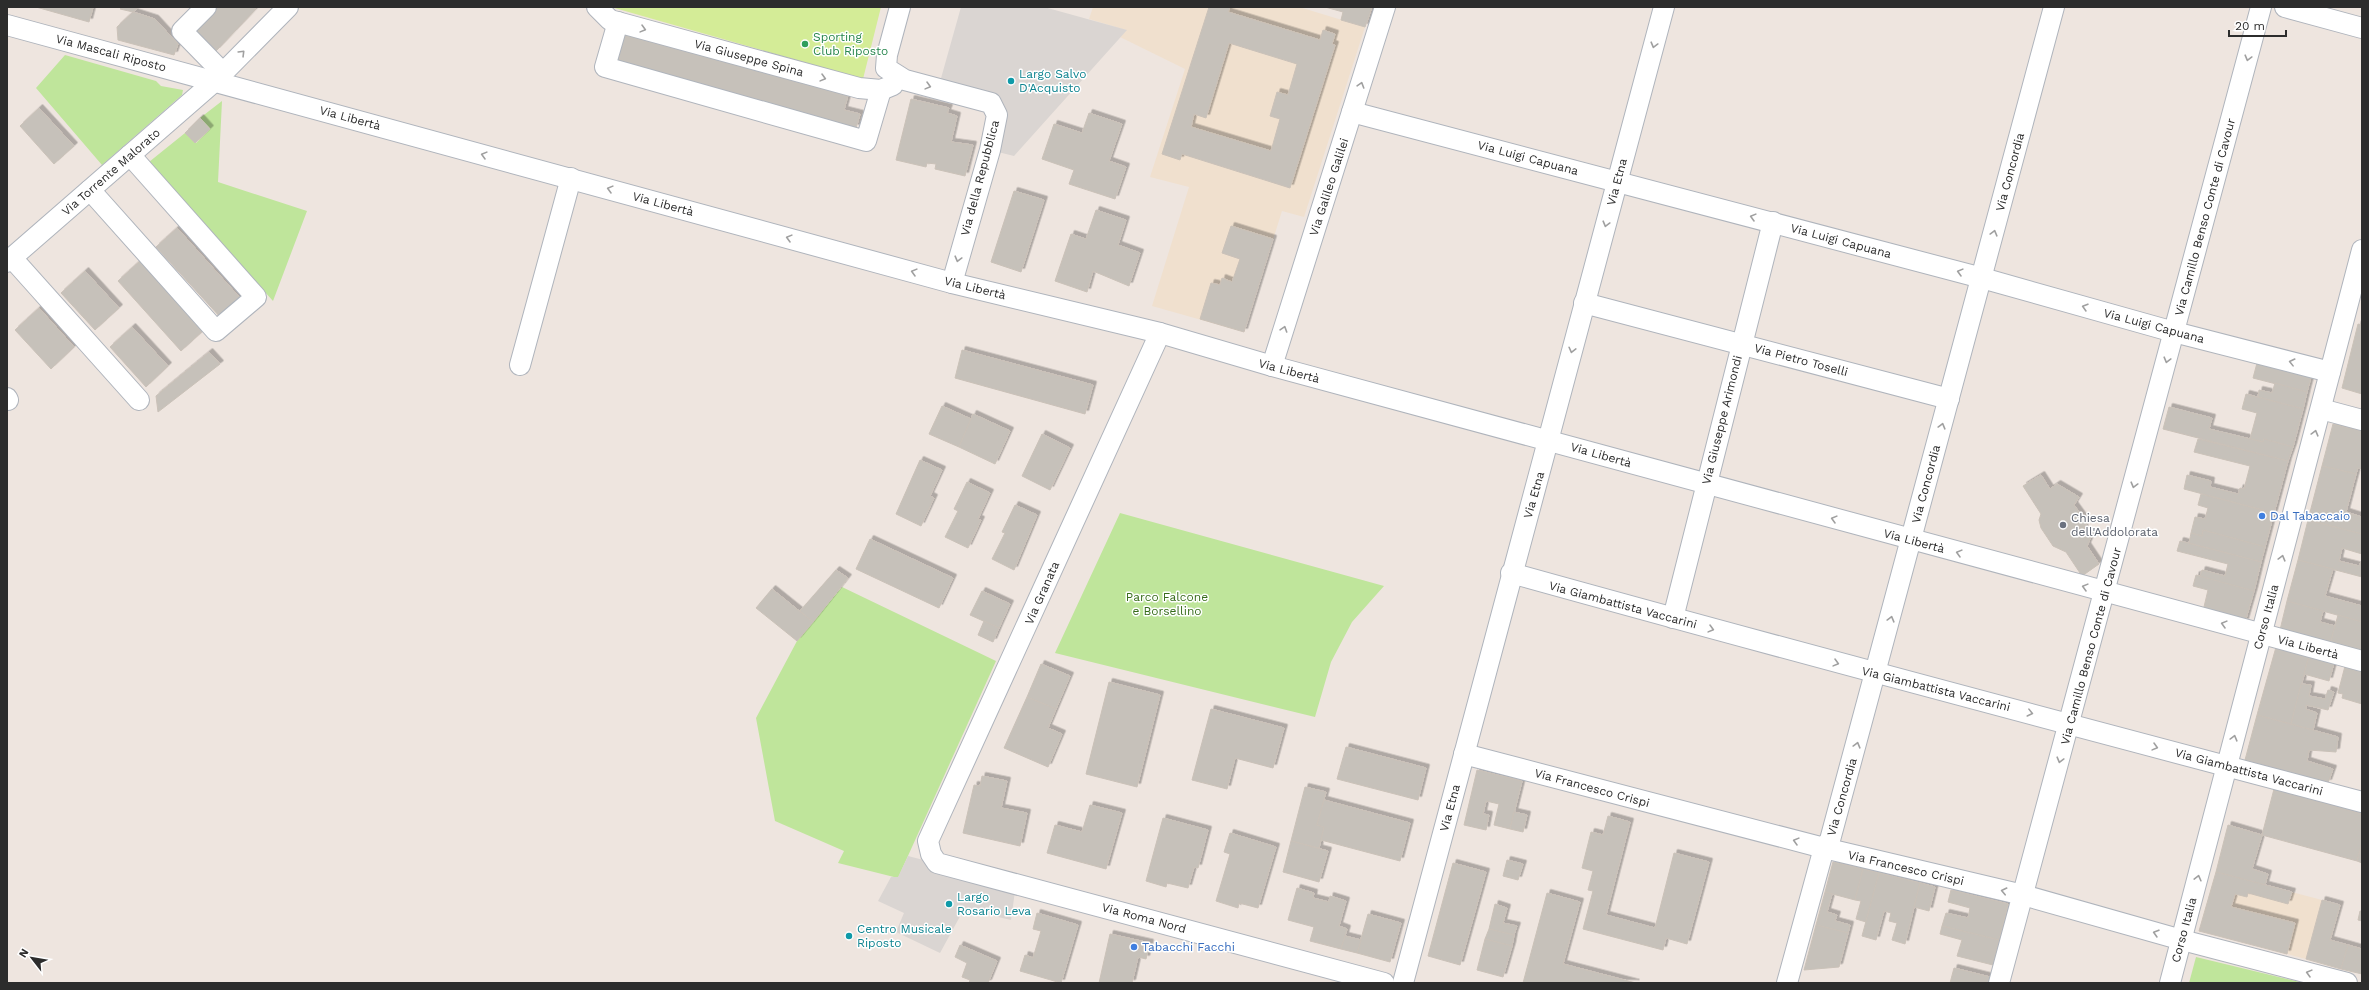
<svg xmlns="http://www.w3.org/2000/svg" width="2369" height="990" viewBox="0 0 2369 990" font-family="'Work Sans',sans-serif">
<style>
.education{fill:#f0e0ce}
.green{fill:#bfe59b}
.pitch{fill:#d4ec97}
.plaza{fill:#dad5d2}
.building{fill:#c6c1ba;stroke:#cac1b8;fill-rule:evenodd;filter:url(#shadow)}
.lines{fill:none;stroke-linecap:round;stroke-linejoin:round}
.minor-casing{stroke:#afb4bc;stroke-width:22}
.minor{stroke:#fff;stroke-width:20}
.oneway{stroke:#a0a0a0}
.leisure-dot{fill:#2e9e5b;stroke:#fff;stroke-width:1.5}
.culture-dot{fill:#0f9aa8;stroke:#fff;stroke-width:1.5}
.shop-dot{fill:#3f7fe0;stroke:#fff;stroke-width:1.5}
.worship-dot{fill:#6b7280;stroke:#fff;stroke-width:1.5}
.labels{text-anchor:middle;stroke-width:3;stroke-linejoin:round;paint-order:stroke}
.leisure-label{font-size:12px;fill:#27864d;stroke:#fff;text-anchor:start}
.street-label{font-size:12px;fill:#2c2c2c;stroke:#fff}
.culture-label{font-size:12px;fill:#0d838f;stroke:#fff;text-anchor:start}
.shop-label{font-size:12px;fill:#366cbe;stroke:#fff;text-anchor:start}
.worship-label{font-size:12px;fill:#5b616d;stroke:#fff;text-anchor:start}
.park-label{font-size:12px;fill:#376c1a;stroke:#fff}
</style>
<defs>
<filter id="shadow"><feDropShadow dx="3.5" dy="-3.5" stdDeviation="0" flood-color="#0004"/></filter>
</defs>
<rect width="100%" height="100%" fill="#eee5df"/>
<g class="education">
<polygon points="1093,7 1299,7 1365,27 1304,217 1282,211 1244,332 1152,306 1189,187 1150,177 1185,69 1120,37 1126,30 1089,19"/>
<polygon points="2216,872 2322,900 2306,959 2199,931"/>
</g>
<g class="green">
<polygon points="65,55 156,81 161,86 183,90 182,95 102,165 36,88"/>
<polygon points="222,101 218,182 307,211 273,301 149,162 185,133 196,143 210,129 200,118"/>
<polygon points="1120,513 1384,586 1352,622 1331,662 1315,717 1055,653"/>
<polygon points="842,587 996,661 898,878 838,863 844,851 775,821 756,718 797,641"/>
<polygon points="2196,957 2304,983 2189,983"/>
</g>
<polygon class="pitch" points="611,7 881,7 863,79"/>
<g class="plaza">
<polygon points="961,7 1044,7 1127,30 1014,156 990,150 997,115 938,89"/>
<polygon points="908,856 1016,884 1011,920 964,909 940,953 896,932 904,913 878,901 891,877 898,877"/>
</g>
<g class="building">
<polygon points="36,7 93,7 89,22"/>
<polygon points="122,7 139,7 133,12 120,9"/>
<polygon points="217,7 254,7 256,9 216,51 194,30"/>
<path d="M1209 7H1230L1228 12 1320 40 1323 30 1335 34 1332 44 1335 45 1290 188 1182 154 1180 160 1162 154ZM1229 43 1297 64 1288 95 1277 92 1270 116 1280 119 1271 151 1191 127 1194 114 1206 118Z"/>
<polygon points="1325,7 1372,7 1365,27 1341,20 1343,12"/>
<polygon points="133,12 155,19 178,44 174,55 118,40 117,27"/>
<polygon points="622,33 848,95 844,110 860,114 856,128 614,61"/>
<polygon points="911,99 949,108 947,113 957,116 951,142 973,145 965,176 935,169 936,164 927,163 926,167 896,160"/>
<polygon points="39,108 74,146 54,164 20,126"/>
<polygon points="1089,113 1122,124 1109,161 1126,167 1115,199 1069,184 1074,170 1042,159 1054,124 1082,133"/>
<polygon points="200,118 210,129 195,143 185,133"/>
<polygon points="1014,191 1044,200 1021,272 991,262"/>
<polygon points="1096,210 1126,220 1118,245 1140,253 1129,286 1093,271 1087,292 1055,281 1071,234 1086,239"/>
<polygon points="1231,226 1273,239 1244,332 1200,319 1211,283 1220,285 1222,278 1232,282 1240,259 1222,253"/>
<polygon points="177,228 241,299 221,318 156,247"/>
<polygon points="141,260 204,330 181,351 118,281"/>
<polygon points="85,271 119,308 95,330 61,293"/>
<polygon points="39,308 74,347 51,369 15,330"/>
<polygon points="2358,324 2362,325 2362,394 2342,388"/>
<polygon points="132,327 168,366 146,387 110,347"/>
<polygon points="962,350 1093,385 1085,414 955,378"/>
<polygon points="209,352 220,364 158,412 156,396"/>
<polygon points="2257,363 2311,377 2307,392 2253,378"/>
<polygon points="2275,383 2307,392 2303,409 2258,397 2259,390 2272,393"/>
<polygon points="2246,394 2303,409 2293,447 2264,439 2263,442 2250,439 2257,413 2242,409"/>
<polygon points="942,406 971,419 959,447 929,434"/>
<polygon points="2169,407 2212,418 2209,429 2263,442 2264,439 2293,447 2288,461 2163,429"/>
<polygon points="973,414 1010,431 995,464 959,447"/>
<polygon points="2333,424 2362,431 2362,469 2358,468 2356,474 2322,466"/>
<polygon points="1042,434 1070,448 1050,490 1022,476"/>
<polygon points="2198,439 2288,461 2274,513 2184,489 2187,475 2211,481 2210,487 2238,494 2240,488 2244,489 2250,466 2194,452"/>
<polygon points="920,460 942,470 930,496 934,498 921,526 896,514"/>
<polygon points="2322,466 2356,474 2346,512 2362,517 2362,534 2308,520"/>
<polygon points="2041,475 2050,489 2057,484 2079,497 2074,505 2087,523 2084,527 2085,533 2091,537 2087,546 2099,564 2082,576 2066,552 2053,546 2041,528 2039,520 2041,514 2023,486"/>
<polygon points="967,482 990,493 978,519 981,520 968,548 945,537 958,511 954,509"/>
<polygon points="2201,494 2274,513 2265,547 2203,530 2202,536 2191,533 2195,517 2205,519 2208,508 2198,505"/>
<polygon points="1015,505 1037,515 1014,570 992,559 1005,533 1002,532"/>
<polygon points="2308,520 2362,534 2362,554 2342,548 2339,561 2359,566 2360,563 2362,564 2362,577 2298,560"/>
<polygon points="2203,530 2265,547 2261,562 2189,543 2191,533 2202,536"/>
<polygon points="870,539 953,578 939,608 856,569"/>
<polygon points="2180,541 2261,562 2254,591 2200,577 2202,570 2225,576 2228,564 2177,551"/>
<polygon points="2298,560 2333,569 2325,596 2362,606 2362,622 2287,601"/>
<polygon points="836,570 848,578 813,622 800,611"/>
<polygon points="2196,575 2254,591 2245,622 2203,611 2208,590 2193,586"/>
<polygon points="772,589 813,622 797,641 756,608"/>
<polygon points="982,591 1010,604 999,628 970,615"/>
<polygon points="2287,601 2323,611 2320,622 2335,626 2330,644 2280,630"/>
<polygon points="2338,615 2362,622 2362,653 2330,644"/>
<polygon points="984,621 999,628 993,642 978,635"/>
<polygon points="2276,647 2309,656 2291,724 2257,715"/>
<polygon points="2309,656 2334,663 2329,681 2304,674"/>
<polygon points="1041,664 1070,676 1056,709 1027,697"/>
<polygon points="2345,666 2362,671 2362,704 2342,698 2343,694 2338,693"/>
<polygon points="1109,682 1160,695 1137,787 1086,774"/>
<polygon points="2301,684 2311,685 2309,696 2325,699 2328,690 2334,692 2328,710 2306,705 2306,709 2317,713 2313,730 2291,724"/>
<polygon points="1027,697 1056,709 1048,728 1062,734 1048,767 1004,748"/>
<polygon points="1211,709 1284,728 1273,768 1235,758 1227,789 1192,780"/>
<polygon points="2257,715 2338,737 2336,752 2309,750 2307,761 2333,769 2328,783 2245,760"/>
<polygon points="1346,747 1426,768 1418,800 1337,779"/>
<polygon points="1477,770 1522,781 1510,829 1494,825 1499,804 1486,801 1483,814 1489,815 1486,830 1464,825"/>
<polygon points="982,776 1007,781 1001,808 1027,813 1020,846 963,833 974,785 980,786"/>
<polygon points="1305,787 1326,792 1317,825 1324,827 1319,848 1291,841"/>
<polygon points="2274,789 2362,814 2362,843 2357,861 2262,835"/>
<polygon points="1324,800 1410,823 1400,861 1321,840 1324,827 1317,825"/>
<polygon points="1090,805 1122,813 1106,869 1047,853 1055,825 1082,832"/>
<polygon points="1514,812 1527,815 1523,832 1510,829"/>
<polygon points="1608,816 1630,822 1606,915 1655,928 1674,853 1709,862 1687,944 1666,938 1663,950 1583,929 1593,891 1588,890 1593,871 1582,868 1591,832 1603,835"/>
<polygon points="1163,818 1208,830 1198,868 1194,867 1188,888 1167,883 1166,887 1146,881"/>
<polygon points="2228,825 2262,835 2252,869 2268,874 2265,885 2216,872"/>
<polygon points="1230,833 1276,847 1258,908 1239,903 1238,908 1216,901 1230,854 1224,852"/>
<polygon points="1291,841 1328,851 1319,882 1283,872"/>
<polygon points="2362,843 2362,863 2357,861"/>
<polygon points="1507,860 1523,864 1518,880 1503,876"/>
<polygon points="1833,862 1863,869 1855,900 1825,892"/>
<polygon points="1453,863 1486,872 1460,965 1428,956"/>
<polygon points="1863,869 1879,873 1866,922 1856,919 1861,901 1855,900"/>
<polygon points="2216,872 2292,892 2288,904 2248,893 2247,897 2235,894 2231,907 2295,923 2287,954 2199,931"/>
<polygon points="1879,873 1920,883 1905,944 1892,940 1897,923 1889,921 1891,913 1884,911 1876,940 1862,936"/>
<polygon points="1920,883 1935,887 1929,911 1914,907"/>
<polygon points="1297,888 1314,893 1313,898 1329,902 1330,896 1346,901 1339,926 1347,929 1341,949 1310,941 1314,927 1288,920"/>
<polygon points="1951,890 2008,904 1999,940 1942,926 1946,913 1968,918 1970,908 1948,902"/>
<polygon points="1825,892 1832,894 1827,912 1837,915 1835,921 1850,925 1848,933 1816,925"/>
<polygon points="1547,893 1580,902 1563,964 1636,983 1523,983"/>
<polygon points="2322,900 2340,905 2330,940 2348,945 2341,969 2306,959"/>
<polygon points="1495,904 1507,908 1503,923 1517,926 1514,935 1489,929"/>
<polygon points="2360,911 2362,911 2362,921 2358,920"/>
<polygon points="1037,913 1078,925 1061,983 1020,971 1025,955 1033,958 1041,931 1033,929"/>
<polygon points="1368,914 1401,923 1390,962 1357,953"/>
<polygon points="1816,925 1848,933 1839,967 1804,970"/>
<polygon points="1942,926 1999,940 1993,965 1957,956 1962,940 1940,934"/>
<polygon points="1489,929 1514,935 1512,946 1485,939"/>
<polygon points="1110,934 1150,943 1146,959 1138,957 1132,983 1099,983"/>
<polygon points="1345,936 1361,940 1357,953 1341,949"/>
<polygon points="1485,939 1512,946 1503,977 1477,970"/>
<polygon points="960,945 997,961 988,983 969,983 970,980 962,977 967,963 955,957"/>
<polygon points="2348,945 2362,949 2362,974 2341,969"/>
<polygon points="1954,968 1990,977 1988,983 1950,983"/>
</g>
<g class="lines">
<defs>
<g id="minor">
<polyline points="206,7 182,31 223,73"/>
<polyline points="597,7 610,20 859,88 881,90 893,85"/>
<polyline points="900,7 887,55 886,68 905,80 991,103 997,115 990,150 952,283"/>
<polyline points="2285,7 2362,28"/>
<polyline points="618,22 605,67 866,141 881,90"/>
<polyline points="7,25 952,283 1160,333 1272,366 2362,661"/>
<polyline points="1352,112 1982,278 2174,332 2330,372"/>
<polyline points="90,190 216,331 256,297 130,155"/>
<polyline points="12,258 139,400"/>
<polyline points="7,262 215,81 288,7"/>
<polyline points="1584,303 1949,399"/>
<polyline points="1160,333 928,841 931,854 937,863 1384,983"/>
<polyline points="520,365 571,178"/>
<polyline points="1272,366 1385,7"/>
<polyline points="7,398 8,400"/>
<polyline points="2321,409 2362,420"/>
<path d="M1511 573C1794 652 2078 727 2362 802"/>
<polyline points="1673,618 1773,222"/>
<polyline points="1464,754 1824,848 2023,895 2182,940 2347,983"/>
<polyline points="1403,983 1664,7"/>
<polyline points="1787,983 1824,848 1830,840 2054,7"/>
<polyline points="1999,983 2261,7"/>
<polyline points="2170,983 2362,250"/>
</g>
</defs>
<use href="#minor" class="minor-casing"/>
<use href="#minor" class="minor"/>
</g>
<defs><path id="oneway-chevron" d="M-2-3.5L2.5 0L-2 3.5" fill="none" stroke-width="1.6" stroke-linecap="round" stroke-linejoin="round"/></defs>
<g class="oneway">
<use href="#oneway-chevron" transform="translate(643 29) rotate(15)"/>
<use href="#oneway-chevron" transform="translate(1654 45) rotate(105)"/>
<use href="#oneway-chevron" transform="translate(242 53) rotate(-45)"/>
<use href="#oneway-chevron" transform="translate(2248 58) rotate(105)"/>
<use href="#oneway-chevron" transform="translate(823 78) rotate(15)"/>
<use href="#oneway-chevron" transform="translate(1361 85) rotate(-73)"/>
<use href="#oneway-chevron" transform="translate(928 86) rotate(15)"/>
<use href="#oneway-chevron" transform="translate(484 155) rotate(-165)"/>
<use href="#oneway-chevron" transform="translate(610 189) rotate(-165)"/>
<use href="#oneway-chevron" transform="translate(1753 217) rotate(-165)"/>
<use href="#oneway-chevron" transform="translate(1606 224) rotate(105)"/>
<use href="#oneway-chevron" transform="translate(1994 233) rotate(-75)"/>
<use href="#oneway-chevron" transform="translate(789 238) rotate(-165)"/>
<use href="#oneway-chevron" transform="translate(958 259) rotate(105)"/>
<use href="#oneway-chevron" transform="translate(914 272) rotate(-165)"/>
<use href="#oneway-chevron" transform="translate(1960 272) rotate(-165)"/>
<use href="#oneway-chevron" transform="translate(2085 307) rotate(-164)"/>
<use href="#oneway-chevron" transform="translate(1284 329) rotate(-72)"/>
<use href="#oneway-chevron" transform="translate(1572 350) rotate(104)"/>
<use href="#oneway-chevron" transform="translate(2167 360) rotate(105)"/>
<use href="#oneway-chevron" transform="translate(2292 362) rotate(-166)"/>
<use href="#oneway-chevron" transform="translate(1942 426) rotate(-75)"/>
<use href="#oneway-chevron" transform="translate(2315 433) rotate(-75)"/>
<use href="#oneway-chevron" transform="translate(2134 485) rotate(105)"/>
<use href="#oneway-chevron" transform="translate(1834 519) rotate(-165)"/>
<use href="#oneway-chevron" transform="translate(1959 553) rotate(-165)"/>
<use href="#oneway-chevron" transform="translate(2282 558) rotate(-75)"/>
<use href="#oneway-chevron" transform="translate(2085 587) rotate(-165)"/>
<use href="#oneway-chevron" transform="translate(1891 619) rotate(-75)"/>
<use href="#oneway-chevron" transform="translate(2224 624) rotate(-165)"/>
<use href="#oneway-chevron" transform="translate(1711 629) rotate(15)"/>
<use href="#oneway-chevron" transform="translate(1836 663) rotate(15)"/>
<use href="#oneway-chevron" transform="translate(2030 713) rotate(14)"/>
<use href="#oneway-chevron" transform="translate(2234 738) rotate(-75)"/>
<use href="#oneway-chevron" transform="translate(1857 745) rotate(-75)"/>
<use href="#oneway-chevron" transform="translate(2155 747) rotate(15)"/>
<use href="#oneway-chevron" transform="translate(2060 760) rotate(105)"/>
<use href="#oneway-chevron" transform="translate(1796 841) rotate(-165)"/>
<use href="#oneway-chevron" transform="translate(2198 878) rotate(-76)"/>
<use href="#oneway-chevron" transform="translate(2004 891) rotate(-167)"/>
<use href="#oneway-chevron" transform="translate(2156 933) rotate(-164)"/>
<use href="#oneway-chevron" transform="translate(2309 973) rotate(-165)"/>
</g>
<circle class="leisure-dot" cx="805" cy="44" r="4"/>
<g class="culture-dot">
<circle cx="1011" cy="81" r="4"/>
<circle cx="949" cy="904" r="4"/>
<circle cx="849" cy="936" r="4"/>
</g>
<g class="shop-dot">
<circle cx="2262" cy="516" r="4"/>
<circle cx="1134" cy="947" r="4"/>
</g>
<circle class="worship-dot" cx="2063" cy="525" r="4"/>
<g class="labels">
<g class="leisure-label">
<text x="813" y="41">Sporting<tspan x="813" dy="14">Club Riposto</tspan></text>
</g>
<g class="street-label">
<text transform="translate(111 53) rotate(15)" y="4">Via Mascali Riposto</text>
<text transform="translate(749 58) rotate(15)" y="4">Via Giuseppe Spina</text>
<text transform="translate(350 118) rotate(15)" y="4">Via Libertà</text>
<text transform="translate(1528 158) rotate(15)" y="4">Via Luigi Capuana</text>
<text transform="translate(111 172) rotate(-41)" y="4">Via Torrente Malorato</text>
<text transform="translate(2010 172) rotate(-75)" y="4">Via Concordia</text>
<text transform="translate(980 178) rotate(-75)" y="4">Via della Repubblica</text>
<text transform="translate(1617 182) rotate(-75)" y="4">Via Etna</text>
<text transform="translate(1329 187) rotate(-72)" y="4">Via Galileo Galilei</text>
<text transform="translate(663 204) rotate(15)" y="4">Via Libertà</text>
<text transform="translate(2205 217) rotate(-75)" y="4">Via Camillo Benso Conte di Cavour</text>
<text transform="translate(1841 241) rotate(15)" y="4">Via Luigi Capuana</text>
<text transform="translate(975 288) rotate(14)" y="4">Via Libertà</text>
<text transform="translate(2154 326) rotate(15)" y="4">Via Luigi Capuana</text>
<text transform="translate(1801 360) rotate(15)" y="4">Via Pietro Toselli</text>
<text transform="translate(1289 371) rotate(15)" y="4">Via Libertà</text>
<text transform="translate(1722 420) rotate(-76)" y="4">Via Giuseppe Arimondi</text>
<text transform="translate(1601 455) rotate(16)" y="4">Via Libertà</text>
<text transform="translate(1926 484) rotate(-75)" y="4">Via Concordia</text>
<text transform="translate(1534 495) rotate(-74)" y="4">Via Etna</text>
<text transform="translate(1914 541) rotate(15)" y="4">Via Libertà</text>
<text transform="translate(1042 593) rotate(-66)" y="4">Via Granata</text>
<text transform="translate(1623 605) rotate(15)" y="4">Via Giambattista Vaccarini</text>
<text transform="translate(2266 617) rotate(-75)" y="4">Corso Italia</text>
<text transform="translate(2091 646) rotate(-75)" y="4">Via Camillo Benso Conte di Cavour</text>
<text transform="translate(2308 647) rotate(15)" y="4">Via Libertà</text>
<text transform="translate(1936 689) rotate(14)" y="4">Via Giambattista Vaccarini</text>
<text transform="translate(2249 772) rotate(15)" y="4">Via Giambattista Vaccarini</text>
<text transform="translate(1592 788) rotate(15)" y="4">Via Francesco Crispi</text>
<text transform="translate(1842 797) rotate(-74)" y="4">Via Concordia</text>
<text transform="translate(1450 808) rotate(-75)" y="4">Via Etna</text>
<text transform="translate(1906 868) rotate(13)" y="4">Via Francesco Crispi</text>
<text transform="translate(1144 918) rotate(15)" y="4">Via Roma Nord</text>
<text transform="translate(2184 930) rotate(-75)" y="4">Corso Italia</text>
</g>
<g class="culture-label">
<text x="1019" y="78">Largo Salvo<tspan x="1019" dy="14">D'Acquisto</tspan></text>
<text x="957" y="901">Largo<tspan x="957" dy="14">Rosario Leva</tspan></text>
<text x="857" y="933">Centro Musicale<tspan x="857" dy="14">Riposto</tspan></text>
</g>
<g class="shop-label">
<text x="2270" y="520">Dal Tabaccaio</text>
<text x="1142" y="951">Tabacchi Facchi</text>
</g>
<g class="worship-label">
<text x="2071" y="522">Chiesa<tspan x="2071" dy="14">dell'Addolorata</tspan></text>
</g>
<g class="park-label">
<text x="1167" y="601">Parco Falcone<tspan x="1167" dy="14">e Borsellino</tspan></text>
</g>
</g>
<rect width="2369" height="990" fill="none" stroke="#2c2c2c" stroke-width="16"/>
<g transform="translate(32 958) rotate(301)" stroke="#ffffff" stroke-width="3" paint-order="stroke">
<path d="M0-3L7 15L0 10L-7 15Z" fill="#2c2c2c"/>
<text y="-6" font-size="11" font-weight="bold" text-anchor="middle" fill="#2c2c2c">N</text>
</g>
<path d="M2229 30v6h57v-6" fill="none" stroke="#2c2c2c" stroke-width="2"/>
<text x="2235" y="30" font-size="12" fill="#2c2c2c" stroke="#ffffff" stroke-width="3" paint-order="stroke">20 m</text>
</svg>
